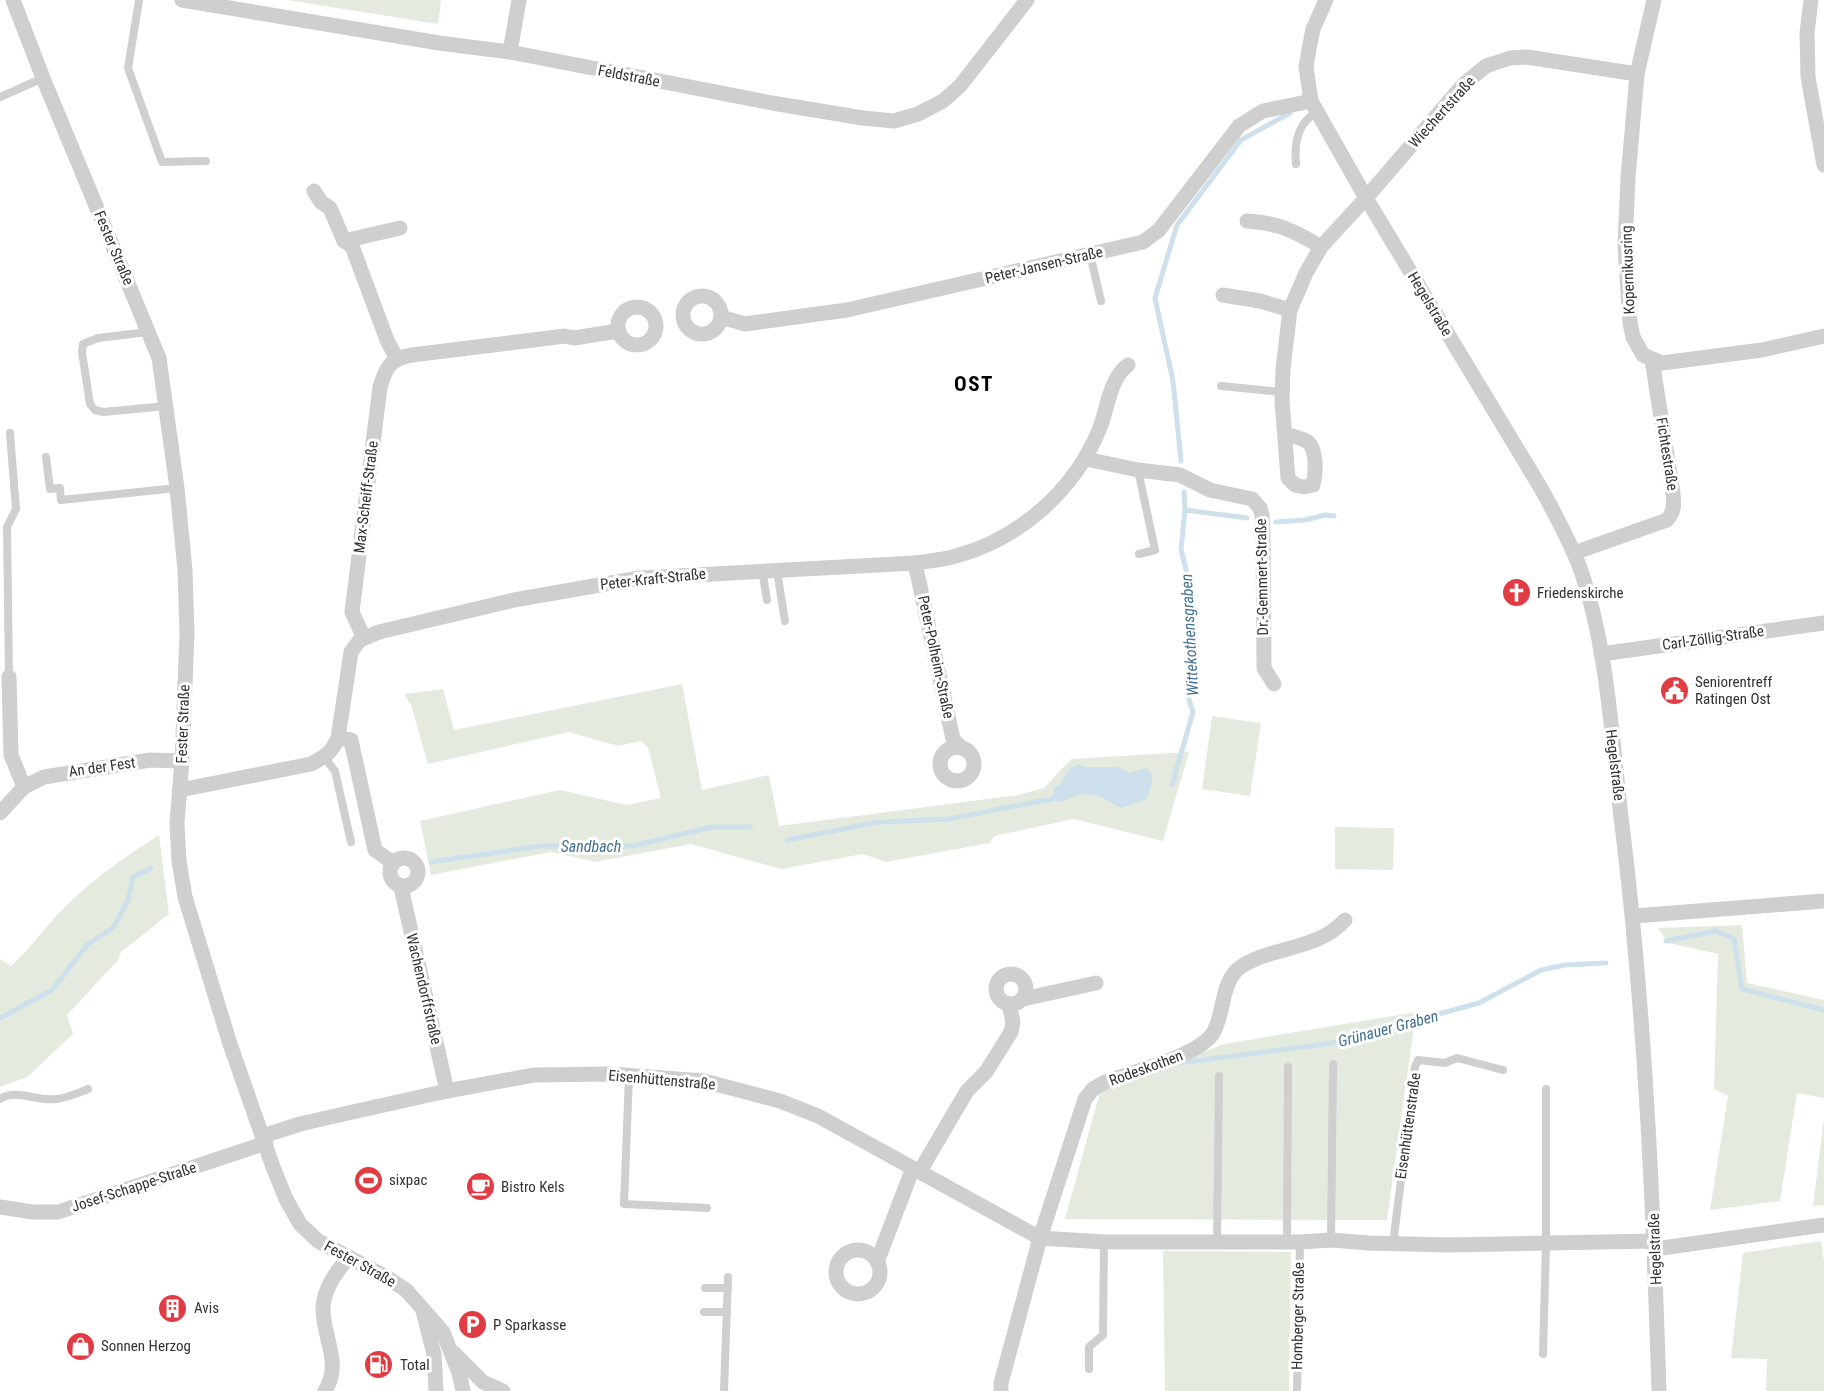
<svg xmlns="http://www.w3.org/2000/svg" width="1824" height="1391" viewBox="0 0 1824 1391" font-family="'Roboto Condensed',sans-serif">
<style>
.green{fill:#e4ebde}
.water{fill:#cee0ec}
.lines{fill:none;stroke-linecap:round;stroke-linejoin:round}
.stream{stroke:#cee0ec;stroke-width:5}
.lane{stroke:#cfcfcf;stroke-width:8}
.street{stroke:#cfcfcf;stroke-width:15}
.labels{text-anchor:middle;stroke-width:6;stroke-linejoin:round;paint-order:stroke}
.street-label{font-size:15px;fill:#323232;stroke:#fff}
.poi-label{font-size:15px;fill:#323232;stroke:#fff;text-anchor:start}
.water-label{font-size:16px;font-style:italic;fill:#417193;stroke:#fff}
.district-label{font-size:21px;font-weight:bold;letter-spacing:1.5px;fill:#000;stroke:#fff}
</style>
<rect width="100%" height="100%" fill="#fff"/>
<g class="green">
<polygon points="287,0 441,0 438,24"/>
<polygon points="682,684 702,790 769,775 779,826 1018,795 1044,788 1071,759 1189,752 1163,841 1074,819 994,836 990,843 886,862 863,854 781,869 691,844 595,862 551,852 431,875 420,821 560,790 627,805 661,798 648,747 641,741 618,746 569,732 428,764 411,705 404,694 443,689 454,730"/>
<polygon points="1212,716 1261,723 1250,796 1202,789"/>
<polygon points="1335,827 1394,828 1393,870 1335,869"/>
<path d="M159 835 169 914 121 952 118 960 67 1015 73 1034 27 1077 0 1087V959L11 966C32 947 47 924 67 905 95 878 127 855 159 835Z"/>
<polygon points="1742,925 1747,983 1824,1000 1824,1098 1797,1093 1780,1201 1710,1210 1728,1096 1714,1089 1718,954 1668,943 1658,928"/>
<polygon points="1416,1012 1387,1220 1065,1219 1100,1092 1224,1044"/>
<polygon points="1824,1118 1824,1205 1813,1206"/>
<polygon points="1821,1241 1824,1261 1824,1391 1766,1391 1767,1359 1731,1358 1743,1253"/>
<polygon points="1163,1251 1291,1252 1289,1391 1165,1391"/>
</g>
<polygon class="water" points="1077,764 1086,767 1116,767 1121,768 1129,773 1144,768 1149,770 1153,778 1147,799 1121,808 1099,796 1082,794 1060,802 1054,801 1048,803 1046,800 1054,795 1054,787 1059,786 1071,766 1075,767"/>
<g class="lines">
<g class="stream">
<polyline points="1181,461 1173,381 1155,298 1177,225 1241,140 1290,113"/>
<polyline points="1184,492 1185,510"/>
<polyline points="1276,522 1304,520 1326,515 1334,516"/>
<polyline points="1172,785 1193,712 1189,700 1186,569 1181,549 1185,510 1247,518"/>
<polyline points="787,840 879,822 949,819 1046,800"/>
<polyline points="431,862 540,846 633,846 712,827 750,827"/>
<polyline points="1666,941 1716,931 1734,939 1742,989 1824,1010"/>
<polyline points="0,1018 52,990 88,944 113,928 127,902 133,877 151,868"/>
<polyline points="1179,1063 1333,1043 1479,1003 1541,970 1565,965 1606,963"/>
</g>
<g class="lane">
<polyline points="139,0 128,68 162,162 206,161"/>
<polyline points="0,97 43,78"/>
<path d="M1296 164C1294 144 1297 123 1317 112"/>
<polyline points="1090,254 1101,301"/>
<polyline points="148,332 98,338 83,344 82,352 90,404 95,410 103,412 166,406"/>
<polyline points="1221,386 1283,392"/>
<polyline points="46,457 50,489 60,488 61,500 177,488"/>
<polyline points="1138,470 1155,550 1139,554"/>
<polyline points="762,570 767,600"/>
<polyline points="777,571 785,621"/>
<polyline points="9,677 7,527 16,509 10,433"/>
<polyline points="324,757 335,771 351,842"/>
<polyline points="629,1076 624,1204 707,1208"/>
<path d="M0 1099C16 1088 37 1102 56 1099 67 1098 78 1093 88 1089"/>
<polyline points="1331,1240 1333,1064"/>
<polyline points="1217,1241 1219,1076"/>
<polyline points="1287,1242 1288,1067"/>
<polyline points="1393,1244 1415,1067 1418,1060 1445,1063 1457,1058 1503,1070"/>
<polyline points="705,1288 728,1288"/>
<polyline points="704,1312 727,1312"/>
<polyline points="1543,1354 1546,1244 1546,1089"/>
<polyline points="1089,1369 1089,1347 1103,1335 1104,1242"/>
<polyline points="724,1391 728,1277"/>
<polyline points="1297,1391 1300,1242"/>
</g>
<g class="street">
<polyline points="13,0 43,78 159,358 177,488 185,570 187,634 182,761 177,823 179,861 185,897 230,1044 273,1167 286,1199 300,1224 318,1241 386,1277 406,1290 443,1332 459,1373 463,1391"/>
<polyline points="182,0 439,43 510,52 772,103 863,118 894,121 918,114 943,101 960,86 1027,0"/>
<path d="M1326 0 1313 29 1309 49 1306 67 1311 101 1366 198 1542 490C1556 516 1570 541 1580 568 1607 644 1612 738 1621 817 1645 1008 1653 1199 1659 1391"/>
<polyline points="1654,0 1637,74 1628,178 1625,245 1630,323 1633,337 1643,355 1662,363 1762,350 1824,336"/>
<polyline points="1811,0 1807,33 1808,77 1824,165"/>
<polyline points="510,52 519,0"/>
<polyline points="314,191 321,202 330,208 344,241 352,246 387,340 397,359"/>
<path d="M1247 221C1276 222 1297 232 1321 247"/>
<polyline points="344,241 400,228"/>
<polyline points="1223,295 1260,301 1290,310"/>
<circle cx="702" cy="315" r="19"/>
<circle cx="637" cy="326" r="19"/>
<polyline points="721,317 745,324 847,310 1143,242 1159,230 1239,126 1263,111 1311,101"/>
<path d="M1285 434C1292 436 1302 438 1308 442 1317 450 1316 475 1313 485L1304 487 1295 485 1288 478 1282 401 1283 369 1290 310 1306 273 1321 247 1366 198 1464 84 1486 66 1510 58 1527 57 1637 74"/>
<polyline points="1086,459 1138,470 1180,475 1210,490 1252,499 1260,508 1262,515 1263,534 1264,668 1274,684"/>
<path d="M1574 553 1667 520C1675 511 1674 503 1673 493L1652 360"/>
<polyline points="915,563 953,739 961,748"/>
<path d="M364 638 352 612 380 387C386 367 390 359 412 355L565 336 574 338 618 331"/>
<polyline points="1601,654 1824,623"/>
<polyline points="9,677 11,755 24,787"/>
<polyline points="338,738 351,740 375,850 393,863"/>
<circle cx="957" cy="764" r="17"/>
<path d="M180 790 311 764C325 757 332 752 338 738L351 652 360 640 379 632 514 600 640 578 915 563C929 561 943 560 956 556 1019 539 1074 491 1099 430 1108 409 1109 379 1128 365"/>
<polyline points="0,813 24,787 44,777 150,760 182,761"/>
<circle cx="404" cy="872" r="14"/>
<polyline points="401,887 447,1091"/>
<polyline points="1634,916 1824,901"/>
<circle cx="1011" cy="989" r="15"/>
<polyline points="1023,999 1096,983"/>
<polyline points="263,1136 300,1124 357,1111 447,1091 534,1075 610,1074 704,1081 780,1101 818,1116 1040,1238 1104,1242 1300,1242 1331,1240 1369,1243 1449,1245 1654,1241"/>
<polyline points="920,1171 967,1091 986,1072 1011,1032 1013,1022 1009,1005"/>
<polyline points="0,1207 33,1212 58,1212 266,1143"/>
<polyline points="1655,1249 1824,1225"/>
<circle cx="858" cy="1272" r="22"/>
<polyline points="877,1262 913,1168"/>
<polyline points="423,1311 434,1354 436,1391"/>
<polyline points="454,1353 483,1382 503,1391"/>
<path d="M325 1391C343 1362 322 1337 323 1307 324 1288 337 1271 349 1257"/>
<path d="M1001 1391V1383L1040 1238 1085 1099 1093 1089 1105 1082C1132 1072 1199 1056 1213 1033 1225 1014 1220 980 1242 966 1274 946 1318 950 1345 920"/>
</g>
</g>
<defs>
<symbol id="church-disc" viewBox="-11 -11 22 22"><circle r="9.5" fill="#e13c43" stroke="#fff"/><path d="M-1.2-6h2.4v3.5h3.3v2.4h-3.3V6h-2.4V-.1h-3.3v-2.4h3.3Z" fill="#fff"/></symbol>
<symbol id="civic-disc" viewBox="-11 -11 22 22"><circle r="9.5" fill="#e13c43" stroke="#fff"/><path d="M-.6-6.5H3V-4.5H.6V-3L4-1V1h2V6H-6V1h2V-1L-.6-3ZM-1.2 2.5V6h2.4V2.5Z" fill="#fff"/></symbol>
<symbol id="stadium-disc" viewBox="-11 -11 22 22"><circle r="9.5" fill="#e13c43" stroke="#fff"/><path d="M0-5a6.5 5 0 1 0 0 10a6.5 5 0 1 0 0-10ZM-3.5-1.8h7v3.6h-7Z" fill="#fff"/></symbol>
<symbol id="cafe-disc" viewBox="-11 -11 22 22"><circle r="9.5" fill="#e13c43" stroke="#fff"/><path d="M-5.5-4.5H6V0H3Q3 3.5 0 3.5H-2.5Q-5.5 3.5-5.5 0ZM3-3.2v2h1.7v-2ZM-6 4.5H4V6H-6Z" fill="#fff"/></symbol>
<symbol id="building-disc" viewBox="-11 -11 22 22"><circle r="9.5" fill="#e13c43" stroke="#fff"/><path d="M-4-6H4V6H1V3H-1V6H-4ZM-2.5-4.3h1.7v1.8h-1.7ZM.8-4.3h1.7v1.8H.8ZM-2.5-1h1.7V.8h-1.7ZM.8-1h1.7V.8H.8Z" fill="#fff"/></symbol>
<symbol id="parking-disc" viewBox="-11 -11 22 22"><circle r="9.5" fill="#e13c43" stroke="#fff"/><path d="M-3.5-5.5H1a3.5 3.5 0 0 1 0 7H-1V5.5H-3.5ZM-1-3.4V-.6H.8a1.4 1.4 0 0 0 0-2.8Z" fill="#fff"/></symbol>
<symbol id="shop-disc" viewBox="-11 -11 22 22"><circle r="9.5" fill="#e13c43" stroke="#fff"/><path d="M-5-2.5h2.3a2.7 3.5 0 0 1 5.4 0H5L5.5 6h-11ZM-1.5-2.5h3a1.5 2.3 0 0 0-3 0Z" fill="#fff"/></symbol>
<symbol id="fuel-disc" viewBox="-11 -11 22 22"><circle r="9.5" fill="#e13c43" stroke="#fff"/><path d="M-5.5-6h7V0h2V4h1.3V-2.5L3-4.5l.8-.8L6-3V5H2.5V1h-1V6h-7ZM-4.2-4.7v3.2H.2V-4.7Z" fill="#fff"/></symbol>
</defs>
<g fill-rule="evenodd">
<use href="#church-disc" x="1500" y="576" width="33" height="33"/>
<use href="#civic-disc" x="1658" y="674" width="33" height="33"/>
<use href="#stadium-disc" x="352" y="1164" width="33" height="33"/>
<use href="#cafe-disc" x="464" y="1170" width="33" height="33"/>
<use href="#building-disc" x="156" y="1292" width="33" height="33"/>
<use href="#parking-disc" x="456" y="1308" width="33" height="33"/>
<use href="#shop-disc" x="64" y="1330" width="33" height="33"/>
<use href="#fuel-disc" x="362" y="1348" width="33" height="33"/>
</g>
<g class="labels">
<g class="street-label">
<text transform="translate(629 76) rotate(11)" y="5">Feldstraße</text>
<text transform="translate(1442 112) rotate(-48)" y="5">Wiechertstraße</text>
<text transform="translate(114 248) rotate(67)" y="5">Fester Straße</text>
<text transform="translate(1044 265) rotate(-13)" y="5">Peter-Jansen-Straße</text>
<text transform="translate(1628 270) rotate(-92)" y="5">Kopernikusring</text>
<text transform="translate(1430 304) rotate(59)" y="5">Hegelstraße</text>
<text transform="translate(1667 454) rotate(81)" y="5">Fichtestraße</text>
<text transform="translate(366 497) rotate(-83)" y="5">Max-Scheiff-Straße</text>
<text transform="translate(1262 577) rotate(-91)" y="5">Dr.-Gemmert-Straße</text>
<text transform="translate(653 579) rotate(-6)" y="5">Peter-Kraft-Straße</text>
<text transform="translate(1713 638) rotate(-8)" y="5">Carl-Zöllig-Straße</text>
<text transform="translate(936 657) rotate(78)" y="5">Peter-Polheim-Straße</text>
<text transform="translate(183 724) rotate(-88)" y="5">Fester Straße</text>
<text transform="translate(1615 765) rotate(83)" y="5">Hegelstraße</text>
<text transform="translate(102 767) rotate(-8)" y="5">An der Fest</text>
<text transform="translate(424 989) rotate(77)" y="5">Wachendorffstraße</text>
<text transform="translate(1146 1068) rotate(-20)" y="5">Rodeskothen</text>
<text transform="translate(662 1080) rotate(5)" y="5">Eisenhüttenstraße</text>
<text transform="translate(1408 1126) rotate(-82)" y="5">Eisenhüttenstraße</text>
<text transform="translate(134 1187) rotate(-18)" y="5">Josef-Schappe-Straße</text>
<text transform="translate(1655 1249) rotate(-92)" y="5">Hegelstraße</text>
<text transform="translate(360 1264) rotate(29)" y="5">Fester Straße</text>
<text transform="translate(1298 1316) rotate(-89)" y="5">Homberger Straße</text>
</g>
<g class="poi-label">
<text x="1537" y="598">Friedenskirche</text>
<text x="1695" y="687">Seniorentreff<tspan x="1695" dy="17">Ratingen Ost</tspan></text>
<text x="389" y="1185">sixpac</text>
<text x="501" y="1192">Bistro Kels</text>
<text x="194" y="1313">Avis</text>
<text x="493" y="1330">P Sparkasse</text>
<text x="101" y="1351">Sonnen Herzog</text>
<text x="400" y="1370">Total</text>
</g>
<g class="water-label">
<text transform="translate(1189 635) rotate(-93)" y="6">Wittekothensgraben</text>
<text x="591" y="852">Sandbach</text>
<text transform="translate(1388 1028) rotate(-15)" y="6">Grünauer Graben</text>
</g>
<g class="district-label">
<text x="974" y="391">OST</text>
</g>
</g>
</svg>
